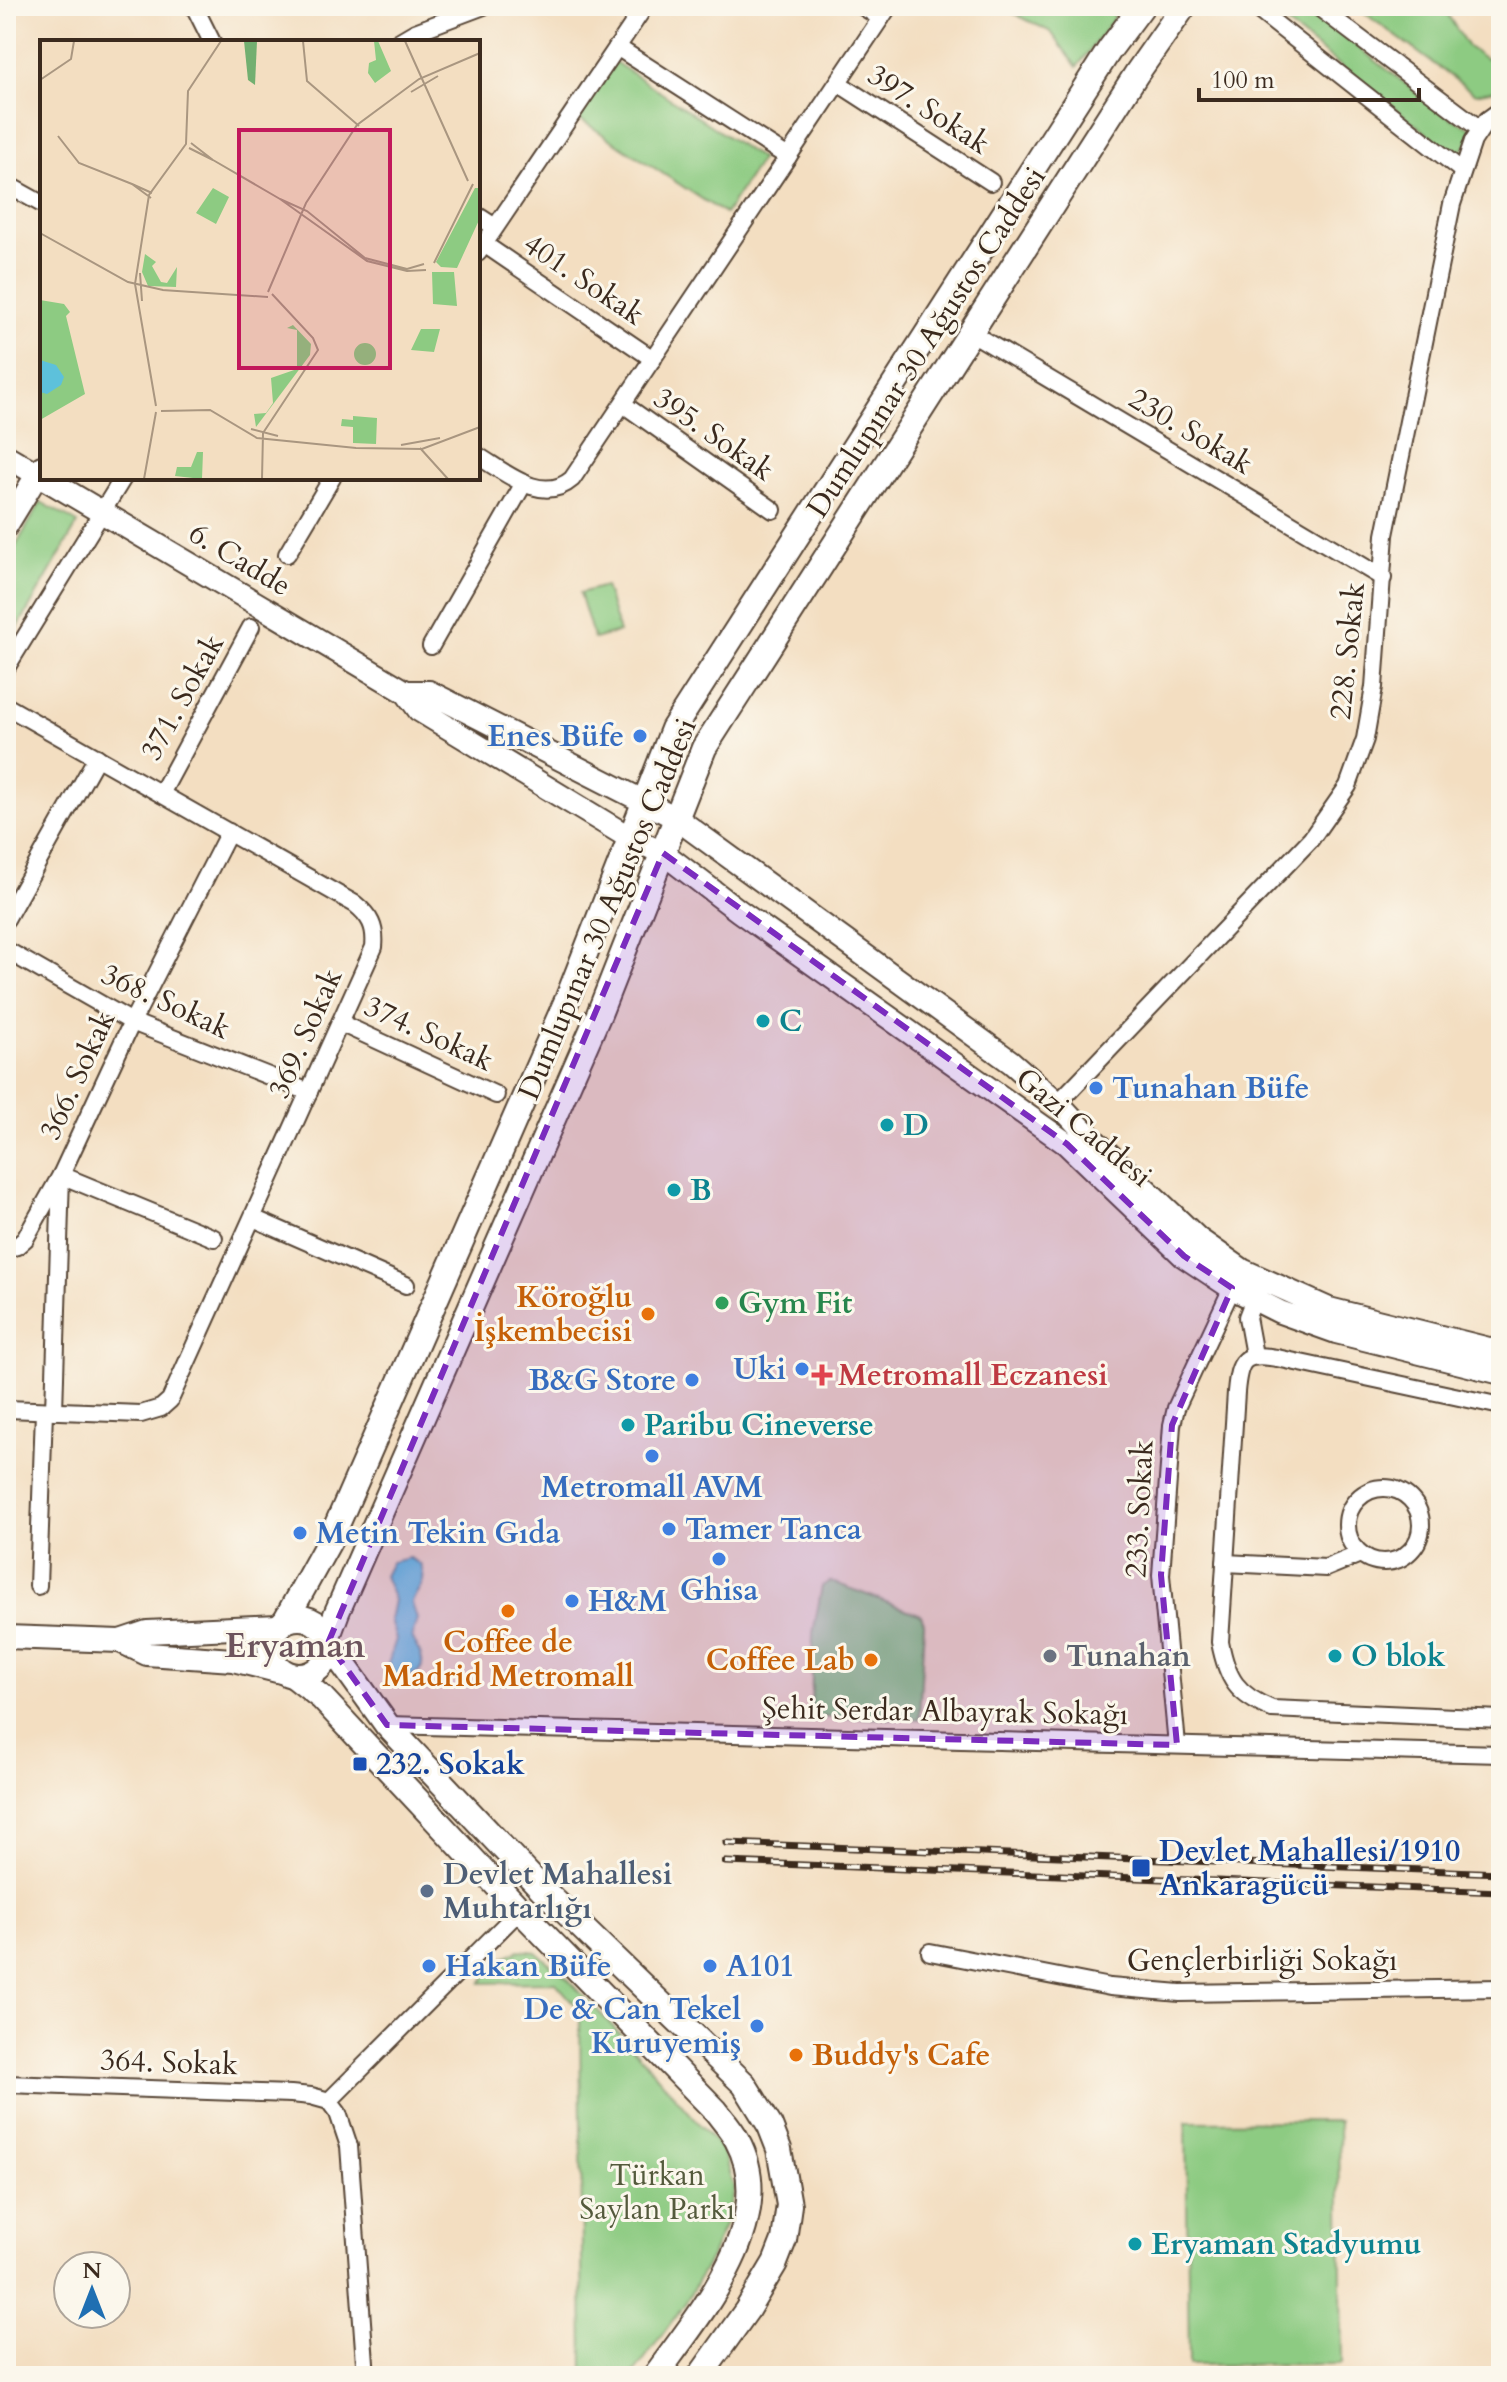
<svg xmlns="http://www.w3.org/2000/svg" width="1507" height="2382" font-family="Cardo,serif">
<rect width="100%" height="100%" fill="#fbf7ec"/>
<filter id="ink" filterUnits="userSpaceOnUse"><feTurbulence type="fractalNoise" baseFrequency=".0125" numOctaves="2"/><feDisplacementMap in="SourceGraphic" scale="16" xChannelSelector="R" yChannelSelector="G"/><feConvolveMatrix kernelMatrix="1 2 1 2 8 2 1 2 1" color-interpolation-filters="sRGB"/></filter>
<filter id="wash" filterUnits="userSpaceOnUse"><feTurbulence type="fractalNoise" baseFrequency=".006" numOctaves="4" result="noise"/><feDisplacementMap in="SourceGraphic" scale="32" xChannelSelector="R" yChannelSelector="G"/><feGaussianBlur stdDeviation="1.8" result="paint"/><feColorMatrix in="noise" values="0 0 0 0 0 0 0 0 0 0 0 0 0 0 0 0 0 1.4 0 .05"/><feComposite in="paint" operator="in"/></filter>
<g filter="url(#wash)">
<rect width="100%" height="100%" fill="#f3dec1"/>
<g fill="#8dcb82" stroke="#647a50" stroke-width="2">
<path d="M999,6H1117L1112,21L1077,67L1051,32Z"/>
<path d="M1264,6H1305L1447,116L1477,131L1457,157Z"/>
<path d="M1355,6H1442L1468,47L1486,59L1495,56L1501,62V89L1475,94Z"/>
<path d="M615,62L761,159L725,214L578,118Z"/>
<path d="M41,502L78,523L6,648V563Z"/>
<path d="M605,586L619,632L594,639L580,593Z"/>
<path d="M830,1581L921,1615L924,1623L919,1719L811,1717L813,1633L822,1586Z"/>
<path d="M519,1950L536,1952L567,1978L632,2047L722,2150L734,2188L728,2216L711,2257L686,2302L632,2376H583L580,2010L555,1982L481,1983L497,1961Z"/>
<path d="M1339,2121L1342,2364L1189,2365L1186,2122Z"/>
</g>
<path fill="#5dc1db" stroke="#4c767c" stroke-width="2" d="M409,1558L420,1564C429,1585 418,1585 412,1603L417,1619L412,1637C414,1645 419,1649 421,1656C427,1673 409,1679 396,1677L388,1664L396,1639L390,1620L394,1600L384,1576L391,1562Z"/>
</g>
<g filter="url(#ink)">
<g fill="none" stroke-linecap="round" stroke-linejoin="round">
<g stroke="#574536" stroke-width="20">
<g id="street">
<path d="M194,6L212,42"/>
<path d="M862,6L881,18"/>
<path d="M1253,6L1461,170"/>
<path d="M1317,6L1480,129"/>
<path d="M398,42L415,32L484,6"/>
<path d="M617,47L788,157"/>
<path d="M838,83L991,182"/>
<path d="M6,184L42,204"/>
<path d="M478,216L495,227"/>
<path d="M484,244L653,359"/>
<path d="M478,253L645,6"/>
<path d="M970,332L1383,578"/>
<path d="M623,404L773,510"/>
<path d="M478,456C505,472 542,505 572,479L889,6"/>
<path d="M287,554L332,478"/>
<path d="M431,646L524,483"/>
<path d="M6,668L123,478"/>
<path d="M6,706L355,904C370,916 376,927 374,947L170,1400L161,1408L141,1414L6,1409"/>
<path d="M161,794L251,627"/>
<path d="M6,919L97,757"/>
<path d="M6,950L132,1022L309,1092"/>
<path d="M340,1023L496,1095"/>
<path d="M1058,1103L1311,839L1348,786L1365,739L1374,687L1385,535L1452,204L1473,141L1487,120L1501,110"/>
<path d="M253,1218L406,1285"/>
<path d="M6,1249L17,1246L25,1239L61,1175L214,1238"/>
<path d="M1254,1299L1247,1317L1254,1355"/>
<path d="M1501,1406L1277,1358C1243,1352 1239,1360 1236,1392L1220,1642C1227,1679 1237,1695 1272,1709L1501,1719"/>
<path d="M54,1411L61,1175L132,1022L229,832"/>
<circle cx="1384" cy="1525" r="37"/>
<path d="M1225,1563L1326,1568L1360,1554"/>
<path d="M38,1586L44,1411"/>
<path d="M387,1725L1501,1754"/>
<path d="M1177,1745L1161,1575L1172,1425L1176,1408L1232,1288"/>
<path d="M930,1952L1110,1987L1180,1993L1501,1988"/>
<path d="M6,2084L291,2094L311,2096L329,2101"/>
<path d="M366,2376L349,2146L338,2113L329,2101L520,1910"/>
</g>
</g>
<g stroke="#574536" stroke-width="26">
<g id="secondary">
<path d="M6,456L42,477"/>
<path d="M44,478L406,692"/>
<path d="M6,526L42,467"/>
<path d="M1501,1352L1329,1309L1242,1270L1198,1239L1080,1127L1058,1103L1011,1062L676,818L429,692H406L419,710L630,838L663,853L739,911L1067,1144L1184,1256L1232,1288L1280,1312L1336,1332L1501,1373"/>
<path d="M6,1637L120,1641L147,1632L278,1626"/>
<path d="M120,1641L147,1654L233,1660L285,1673"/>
</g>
</g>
<g stroke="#574536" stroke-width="28">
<g id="primary">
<circle cx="299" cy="1647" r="29"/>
<path d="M285,1621L332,1536L567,1000L673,729L1110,49L1142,6"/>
<path d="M327,1639L337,1612L599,1014L704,748L1137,73L1184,6"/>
<path d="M328,1643L387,1725L541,1888L744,2084L770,2126L779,2149L789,2205L784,2240L775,2263L747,2310L700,2376"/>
<path d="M294,1676L322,1698L520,1910L716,2111C723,2120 732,2130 737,2140C781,2220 699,2315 655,2376"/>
</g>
</g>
<use href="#street" stroke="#fff" stroke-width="16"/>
<use href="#secondary" stroke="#fff" stroke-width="22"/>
<use href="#primary" stroke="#fff" stroke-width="24"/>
<g stroke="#3b2a1e" stroke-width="7">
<g id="rail">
<path d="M726,1843L1501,1873"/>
<path d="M725,1862L1501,1892"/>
</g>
</g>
<use href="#rail" stroke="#fbf7ec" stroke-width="4" stroke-dasharray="12" stroke-linecap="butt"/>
</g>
</g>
<path fill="#7b2cbf" fill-opacity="0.2" stroke="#7b2cbf" stroke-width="6" stroke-dasharray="16 10" stroke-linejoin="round" d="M663,853L1067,1144L1184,1256L1232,1288L1172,1425L1161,1575L1177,1745L387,1725L328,1643Z"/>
<g fill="#3f7fe0" stroke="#fbf7ec" stroke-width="3">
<circle cx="640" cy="736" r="8"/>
<circle cx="1096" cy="1088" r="8"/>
<circle cx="802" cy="1369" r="8"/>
<circle cx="692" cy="1380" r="8"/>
<circle cx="652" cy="1456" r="8"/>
<circle cx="669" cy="1529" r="8"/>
<circle cx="300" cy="1533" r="8"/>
<circle cx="719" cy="1559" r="8"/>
<circle cx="572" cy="1601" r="8"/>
<circle cx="429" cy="1966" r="8"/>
<circle cx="710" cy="1966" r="8"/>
<circle cx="757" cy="2026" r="8"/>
</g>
<g fill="#0f9aa8" stroke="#fbf7ec" stroke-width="3">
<circle cx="763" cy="1021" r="8"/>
<circle cx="887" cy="1125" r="8"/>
<circle cx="674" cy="1190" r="8"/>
<circle cx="628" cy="1425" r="8"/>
<circle cx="1335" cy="1656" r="8"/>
<circle cx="1135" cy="2244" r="8"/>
</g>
<circle fill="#2e9e5b" stroke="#fbf7ec" stroke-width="3" cx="722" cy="1303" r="8"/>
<g fill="#e8710a" stroke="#fbf7ec" stroke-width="3">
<circle cx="648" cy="1314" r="8"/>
<circle cx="508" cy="1611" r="8"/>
<circle cx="871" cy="1660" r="8"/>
<circle cx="796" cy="2055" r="8"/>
</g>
<path fill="#e0444e" stroke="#fbf7ec" stroke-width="3" d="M818 1363h8v8h8v8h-8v8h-8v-8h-8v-8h8z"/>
<circle fill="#6b7280" stroke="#fbf7ec" stroke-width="3" cx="1050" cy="1656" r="8"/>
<g fill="#1a4fb4" stroke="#fbf7ec" stroke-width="3">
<rect x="352" y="1756" width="16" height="16" rx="4"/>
<rect x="1131" y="1858" width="20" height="20" rx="4"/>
</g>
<circle fill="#5c6f8a" stroke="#fbf7ec" stroke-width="3" cx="427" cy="1891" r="8"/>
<g text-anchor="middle" stroke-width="6" stroke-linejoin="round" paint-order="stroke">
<g font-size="30" fill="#3b2a1e" stroke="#fbf7ec">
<text transform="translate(929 109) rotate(33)" y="10">397. Sokak</text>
<text transform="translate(584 279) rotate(34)" y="10">401. Sokak</text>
<text transform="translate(926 342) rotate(-57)" y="10">Dumlupınar 30 Ağustos Caddesi</text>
<text transform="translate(1191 431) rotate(31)" y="10">230. Sokak</text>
<text transform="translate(714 434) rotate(35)" y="10">395. Sokak</text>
<text transform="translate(240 559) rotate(31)" y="10">6. Cadde</text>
<text transform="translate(1347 651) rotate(-84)" y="10">228. Sokak</text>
<text transform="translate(182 697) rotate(-61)" y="10">371. Sokak</text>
<text transform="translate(607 909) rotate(-67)" y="10">Dumlupınar 30 Ağustos Caddesi</text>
<text transform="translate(166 1001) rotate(25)" y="10">368. Sokak</text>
<text transform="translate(305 1033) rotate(-66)" y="10">369. Sokak</text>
<text transform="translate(429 1033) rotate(25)" y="10">374. Sokak</text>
<text transform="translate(77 1075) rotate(-65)" y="10">366. Sokak</text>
<text transform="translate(1084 1127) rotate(40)" y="10">Gazi Caddesi</text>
<text transform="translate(1139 1509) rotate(-87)" y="10">233. Sokak</text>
<text transform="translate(945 1711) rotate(1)" y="10">Şehit Serdar Albayrak Sokağı</text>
<text x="1262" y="1970">Gençlerbirliği Sokağı</text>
<text transform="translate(169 2062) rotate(2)" y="10">364. Sokak</text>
</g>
<g font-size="30" font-weight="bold" fill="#366cbe" stroke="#fbf7ec" text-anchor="start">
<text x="624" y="746" text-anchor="end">Enes Büfe</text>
<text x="1112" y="1098">Tunahan Büfe</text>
<text x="786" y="1379" text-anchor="end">Uki</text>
<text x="676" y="1390" text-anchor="end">B&amp;G Store</text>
<text x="652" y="1497" text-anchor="middle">Metromall AVM</text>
<text x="685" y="1539">Tamer Tanca</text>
<text x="316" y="1543">Metin Tekin Gıda</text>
<text x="719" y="1600" text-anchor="middle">Ghisa</text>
<text x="588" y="1611">H&amp;M</text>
<text x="445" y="1976">Hakan Büfe</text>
<text x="726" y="1976">A101</text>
<text x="741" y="2019" text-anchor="end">De &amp; Can Tekel<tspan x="741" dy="34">Kuruyemiş</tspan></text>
</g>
<g font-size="30" font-weight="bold" fill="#0d838f" stroke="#fbf7ec" text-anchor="start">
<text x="779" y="1031">C</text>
<text x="903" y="1135">D</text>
<text x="690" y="1200">B</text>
<text x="644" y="1435">Paribu Cineverse</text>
<text x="1351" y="1666">O blok</text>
<text x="1151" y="2254">Eryaman Stadyumu</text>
</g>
<g font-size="30" font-weight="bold" fill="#c56008" stroke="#fbf7ec" text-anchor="end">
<text x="632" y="1307">Köroğlu<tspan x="632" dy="34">İşkembecisi</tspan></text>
<text x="508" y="1652" text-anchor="middle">Coffee de<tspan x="508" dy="34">Madrid Metromall</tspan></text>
<text x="855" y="1670">Coffee Lab</text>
<text x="812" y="2065" text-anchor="start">Buddy's Cafe</text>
</g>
<g font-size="30" font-weight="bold" fill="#27864d" stroke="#fbf7ec" text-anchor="start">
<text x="738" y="1313">Gym Fit</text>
</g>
<g font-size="30" font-weight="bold" fill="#be3a42" stroke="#fbf7ec" text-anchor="start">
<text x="838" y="1385">Metromall Eczanesi</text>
</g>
<g font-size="30" font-weight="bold" fill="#5b616d" stroke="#fbf7ec" text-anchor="start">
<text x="1066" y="1666">Tunahan</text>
</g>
<g font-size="30" font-weight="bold" fill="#164399" stroke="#fbf7ec" text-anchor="start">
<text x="376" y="1774">232. Sokak</text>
<text x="1159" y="1861">Devlet Mahallesi/1910<tspan x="1159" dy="34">Ankaragücü</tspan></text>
</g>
<g font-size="30" font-weight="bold" fill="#4e5e75" stroke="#fbf7ec" text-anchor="start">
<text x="443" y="1884">Devlet Mahallesi<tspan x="443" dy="34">Muhtarlığı</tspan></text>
</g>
<g font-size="30" fill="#545a3c" stroke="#fbf7ec">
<text x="657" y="2185">Türkan<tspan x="657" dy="34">Saylan Parkı</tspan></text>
</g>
<g font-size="34" font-weight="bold" fill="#6d545d" stroke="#fbf7ec">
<text x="295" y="1657">Eryaman</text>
</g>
</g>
<g transform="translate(40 40)">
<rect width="440" height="440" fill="#f3dec1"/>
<path d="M334,1H338L351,31L335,43L328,33L329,23L336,20ZM173,148L189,157L176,184L156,173ZM435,148H440V178L417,228L401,227L396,222ZM105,214L116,222L112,226L121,242L127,243L137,227L136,247L108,246L102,232ZM392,232H414L417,266L393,264ZM0,260L24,264L30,272L26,276L45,354L0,380ZM253,285L271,304L270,315L216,387L214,374L226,373L233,363L231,338L257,329V290L247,288ZM381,289H400L394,312L371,310ZM314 314a11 11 0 1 1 22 0a11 11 0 1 1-22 0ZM313,376L337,378L336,404L313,403V387L301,386L302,379L313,380ZM157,412H163L162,439L135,436L137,427H151Z" fill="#8dcb82"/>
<path d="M204,1H217L215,45L208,40Z" fill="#72af70"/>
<path d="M0,320L16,325L24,337L21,345L7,354L0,352Z" fill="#5dc1db"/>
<path fill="none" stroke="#a99680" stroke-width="2" d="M263,1L267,41L319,86M365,1L428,141M0,40L31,19L34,1M371,52L398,36M18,96L39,123L92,144M149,108L173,120L151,103M173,120L240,159M111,158L92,144L112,153M0,193L88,242L123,250M394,223L433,144M384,224L367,229L325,218L267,171L240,159L327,221L367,231L386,230M100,233L102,261M122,250L228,257M228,252L266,163L317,85L379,39L440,13M116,366L95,244L109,155L146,104L148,51L181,1M121,371L170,370L217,398L316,408L382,409L440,387M211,389L238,396M361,405L400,398M380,408L408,439M104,439L116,372M222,439L223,393L278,310L273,298L232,254"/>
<path fill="#c2185b" fill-opacity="0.15" stroke="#c2185b" stroke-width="4" d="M199,90H350V328H199Z"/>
<rect width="440" height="440" fill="none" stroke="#3b2a1e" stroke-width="4"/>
</g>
<rect width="1507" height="2382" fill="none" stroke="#fbf7ec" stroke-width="32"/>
<g transform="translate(92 2290)"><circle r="38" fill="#fbf7ec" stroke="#aea59a" stroke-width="2"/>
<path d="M0-6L14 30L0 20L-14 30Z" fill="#1f6fb2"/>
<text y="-12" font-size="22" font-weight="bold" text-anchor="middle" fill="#3b2a1e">N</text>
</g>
<path d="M1199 88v12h220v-12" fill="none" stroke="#3b2a1e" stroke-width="4"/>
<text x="1211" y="88" font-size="24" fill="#3b2a1e" stroke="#fbf7ec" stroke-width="6" paint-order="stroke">100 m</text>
</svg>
